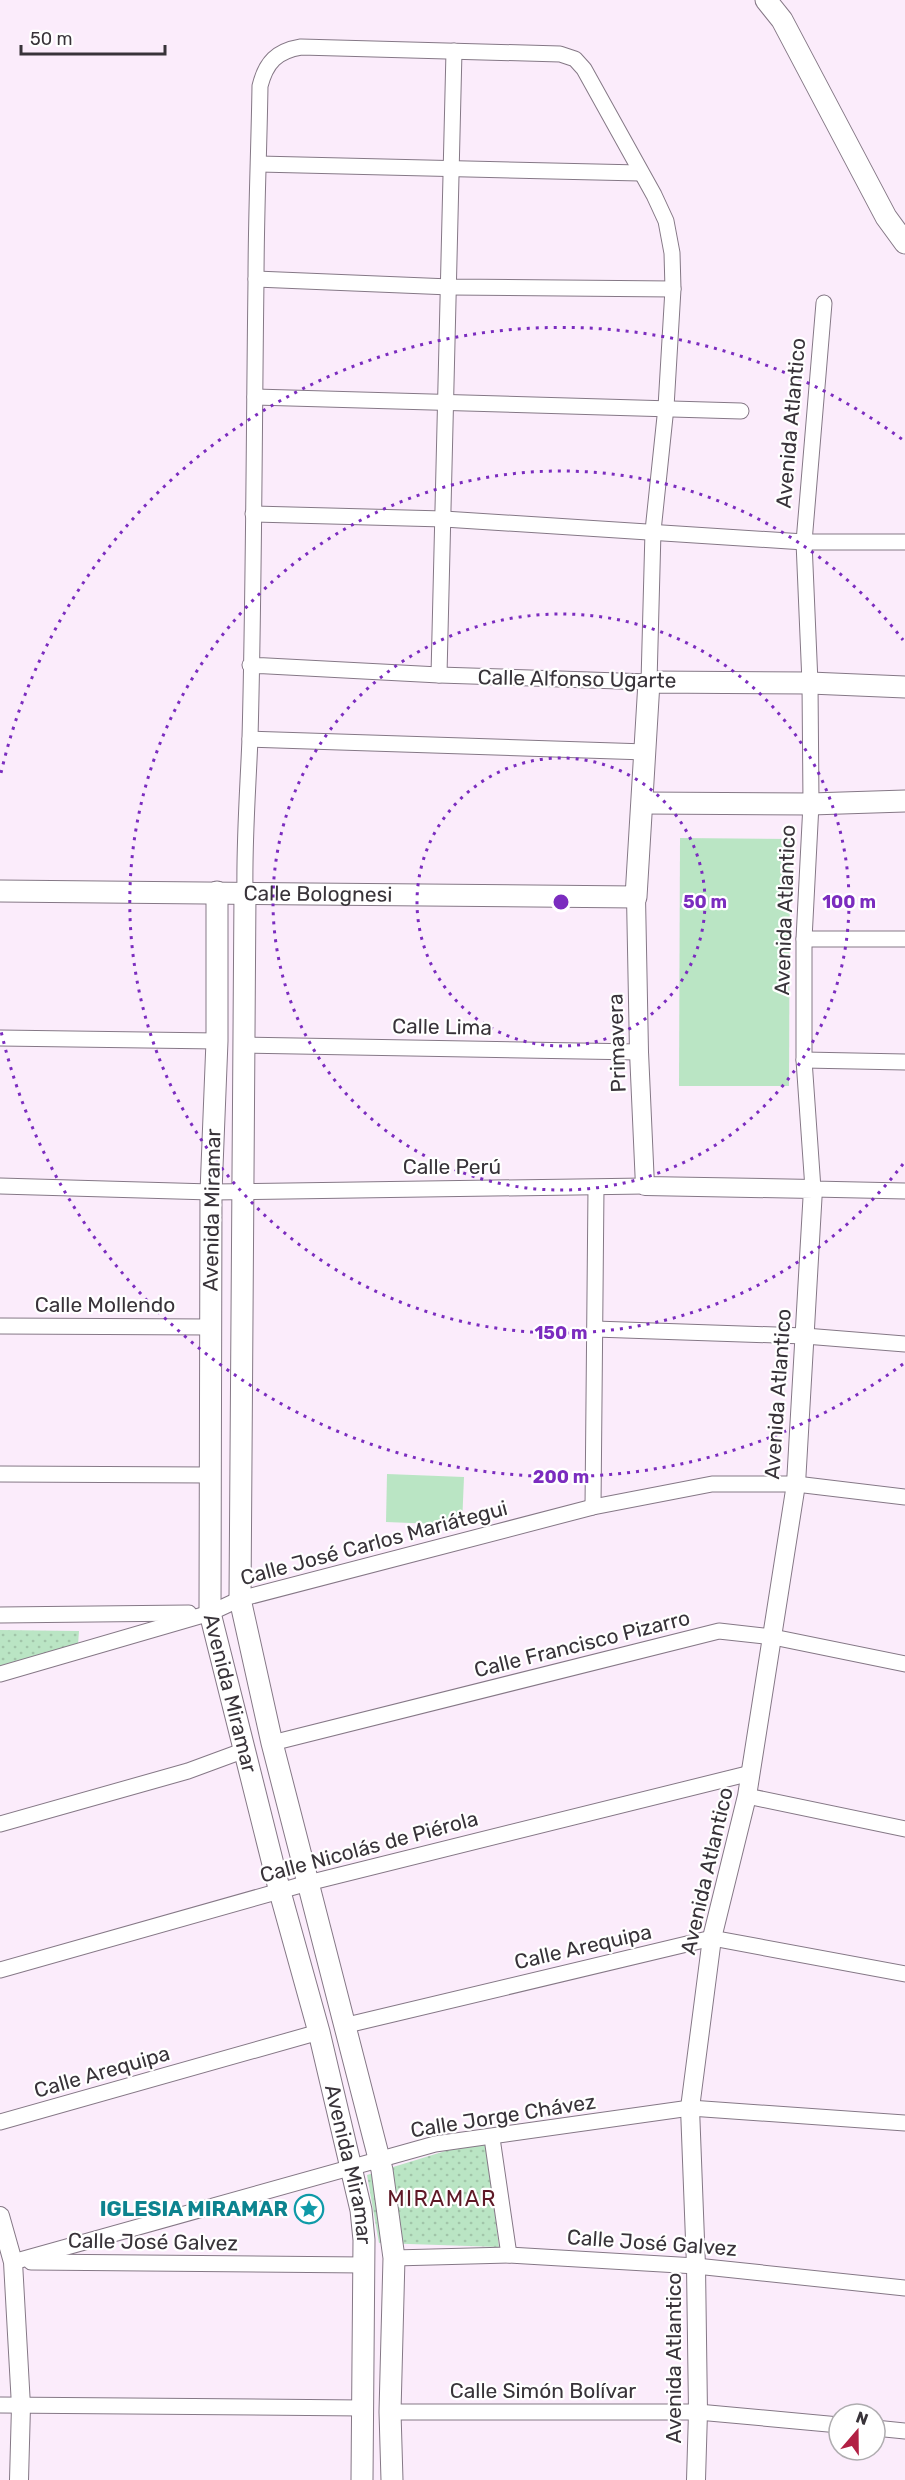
<svg xmlns="http://www.w3.org/2000/svg" width="905" height="2480" font-family="Rubik,sans-serif">
<defs>
<pattern id="park-dots" width="8" height="8" patternUnits="userSpaceOnUse" patternTransform="scale(1.5)"><rect width="8" height="8" fill="#bae5c4"/><path d="M2 2h.1M6 6h.1" fill="none" stroke="#a1c5a9" stroke-width="1.8" stroke-linecap="round"/></pattern>
</defs>
<rect width="100%" height="100%" fill="#fbecfb"/>
<g fill="#bae5c4">
<path d="M680,838L790,839L789,1086H679Z"/>
<path d="M387,1474L464,1477L462,1525L386,1522Z"/>
</g>
<g fill="url(#park-dots)">
<path d="M0,1630L79,1631L78,1645L0,1667Z"/>
<path d="M478,2141L486,2144L499,2247L379,2243L367,2175Z"/>
</g>
<g fill="none" stroke-linecap="round" stroke-linejoin="round">
<g stroke="#857886" stroke-width="17">
<g id="minor">
<path d="M259,164L640,173"/>
<path d="M256,279L450,287L673,289"/>
<path d="M824,303L804,542L810,683L811,804L804,939V1060L813,1189L905,1191"/>
<path d="M255,397L741,411"/>
<path d="M253,514L444,519L804,542H905"/>
<path d="M439,675L454,51"/>
<path d="M250,739L646,752"/>
<path d="M245,892C244,840 248,789 250,738C254,586 254,433 256,281C256,216 259,151 260,86C266,62 277,51 301,47L560,54L575,59L584,69L654,195L666,221L672,253L673,289L666,407L653,531L649,682L439,675L250,665"/>
<path d="M804,939H905"/>
<path d="M0,1038L217,1041"/>
<path d="M246,1045L639,1052"/>
<path d="M804,1060L905,1062"/>
<path d="M0,1186L211,1192L645,1186"/>
<path d="M0,1326L210,1327"/>
<path d="M595,1329L805,1336L905,1344"/>
<path d="M0,1474L209,1475"/>
<path d="M593,1507L596,1188"/>
<path d="M0,1615L189,1613"/>
<path d="M0,1674L210,1613L240,1599L593,1507L712,1484H796L905,1497"/>
<path d="M272,1743L719,1631L773,1637L905,1664"/>
<path d="M747,1796L905,1829"/>
<path d="M0,1824L188,1771L245,1750"/>
<path d="M0,1970L308,1883L751,1773"/>
<path d="M343,2026L712,1938L905,1974"/>
<path d="M0,2122L319,2032"/>
<path d="M492,2138L509,2255"/>
<path d="M394,2258L509,2255L696,2266L905,2288"/>
<path d="M13,2262L435,2144L690,2108L905,2123"/>
<path d="M31,2262L364,2265"/>
<path d="M0,2405L362,2408"/>
<path d="M390,2412H698L839,2425"/>
<path d="M875,2428L905,2431"/>
</g>
</g>
<g stroke="#857886" stroke-width="20">
<g id="tertiary">
<path d="M636,897L639,1052L645,1186L813,1189L796,1484L747,1796L712,1938L690,2108L696,2266L698,2412L696,2480"/>
<path d="M0,2216L13,2262L21,2406L19,2480"/>
</g>
</g>
<g stroke="#857886" stroke-width="23">
<g id="secondary">
<path d="M766,0L782,20L886,217L905,243"/>
<path d="M643,803L811,804L905,801"/>
<path id="s1" d="M0,891L636,897L649,682L810,683L905,687"/>
<path id="s2" d="M217,892V1041L211,1192L210,1613L280,1892L319,2032L361,2210L364,2240L362,2480"/>
<path d="M245,892L240,1599L272,1743L382,2170L394,2258L390,2412L392,2480"/>
</g>
</g>
<use href="#minor" stroke="#fff" stroke-width="15"/>
<use href="#tertiary" stroke="#fff" stroke-width="18"/>
<use href="#secondary" stroke="#fff" stroke-width="21"/>
</g>
<g fill="none" stroke="#7b2cbf" stroke-width="3" stroke-dasharray="3 6">
<circle cx="561" cy="902" r="144"/>
<circle cx="561" cy="902" r="288"/>
<path d="M903 1164A431 431 0 1 1 903 640"/>
<path d="M903 1364A575 575 0 0 1 1 1031M1 773A575 575 0 0 1 903 440"/>
</g>
<defs>
<g id="sight-ring" transform="scale(1.5)"><circle r="9.5" fill="#fff" stroke="#0f9aa8" stroke-width="1.5"/><path d="M0-6L1.8-2.2L6-1.7L2.9 1.2L3.7 5.4L0 3.3L-3.7 5.4L-2.9 1.2L-6-1.7L-1.8-2.2Z" fill="#0f9aa8"/></g>
</defs>
<g fill-rule="evenodd">
<use href="#sight-ring" x="309" y="2209"/>
</g>
<g text-anchor="middle" stroke-width="4.5" stroke-linejoin="round" paint-order="stroke">
<g font-size="21" fill="#383339" stroke="#fff">
<text transform="translate(791 423) rotate(-85)" y="7">Avenida Atlantico</text>
<text transform="translate(577 679) rotate(1)" y="7">Calle Alfonso Ugarte</text>
<text dy="7" stroke="none"><textPath href="#s1" startOffset="318">Calle Bolognesi</textPath></text>
<text transform="translate(785 910) rotate(-88)" y="7">Avenida Atlantico</text>
<text transform="translate(442 1027) rotate(1)" y="7">Calle Lima</text>
<text transform="translate(617 1043) rotate(-92)" y="7">Primavera</text>
<text x="452" y="1174">Calle Perú</text>
<text transform="translate(212 1210) rotate(-89)" y="7">Avenida Miramar</text>
<text x="105" y="1312">Calle Mollendo</text>
<text transform="translate(778 1394) rotate(-86)" y="7">Avenida Atlantico</text>
<text transform="translate(374 1543) rotate(-15)" y="7">Calle José Carlos Mariátegui</text>
<text transform="translate(582 1644) rotate(-14)" y="7">Calle Francisco Pizarro</text>
<text dy="7" stroke="none"><textPath href="#s2" startOffset="804">Avenida Miramar</textPath></text>
<text transform="translate(369 1847) rotate(-15)" y="7">Calle Nicolás de Piérola</text>
<text transform="translate(707 1871) rotate(-77)" y="7">Avenida Atlantico</text>
<text transform="translate(583 1947) rotate(-13)" y="7">Calle Arequipa</text>
<text transform="translate(102 2072) rotate(-16)" y="7">Calle Arequipa</text>
<text transform="translate(503 2116) rotate(-9)" y="7">Calle Jorge Chávez</text>
<text dy="7" stroke="none"><textPath href="#s2" startOffset="1290">Avenida Miramar</textPath></text>
<text transform="translate(153 2242) rotate(1)" y="7">Calle José Galvez</text>
<text transform="translate(652 2243) rotate(4)" y="7">Calle José Galvez</text>
<text transform="translate(674 2358) rotate(-90)" y="7">Avenida Atlantico</text>
<text x="543" y="2398">Calle Simón Bolívar</text>
</g>
<g font-size="21" font-weight="bold" fill="#0d838f" stroke="#fff" text-anchor="end">
<text x="288" y="2216">IGLESIA MIRAMAR</text>
</g>
<g font-size="22" letter-spacing="1.5" fill="#5e1926" stroke="#fff">
<text x="442" y="2206">MIRAMAR</text>
</g>
</g>
<circle cx="561" cy="902" r="9" fill="#7b2cbf" stroke="#fff" stroke-width="3"/>
<g font-size="18" text-anchor="middle" font-weight="bold" fill="#7b2cbf" stroke="#fff" stroke-width="4.5" stroke-linejoin="round" paint-order="stroke">
<text x="705" y="908">50 m</text>
<text x="849" y="908">100 m</text>
<text x="561" y="1339">150 m</text>
<text x="561" y="1483">200 m</text>
</g>
<g transform="translate(857 2432) rotate(20)"><circle r="28" fill="#ffffff" stroke="#afadb0" stroke-width="1.5"/>
<path d="M0-4.5L10 22L0 15L-10 22Z" fill="#b22044"/>
<text y="-9" font-size="16" font-weight="bold" text-anchor="middle" fill="#383339">N</text>
</g>
<path d="M21 45v9h144v-9" fill="none" stroke="#383339" stroke-width="3"/>
<text x="30" y="45" font-size="18" fill="#383339" stroke="#ffffff" stroke-width="4.5" paint-order="stroke">50 m</text>
</svg>
